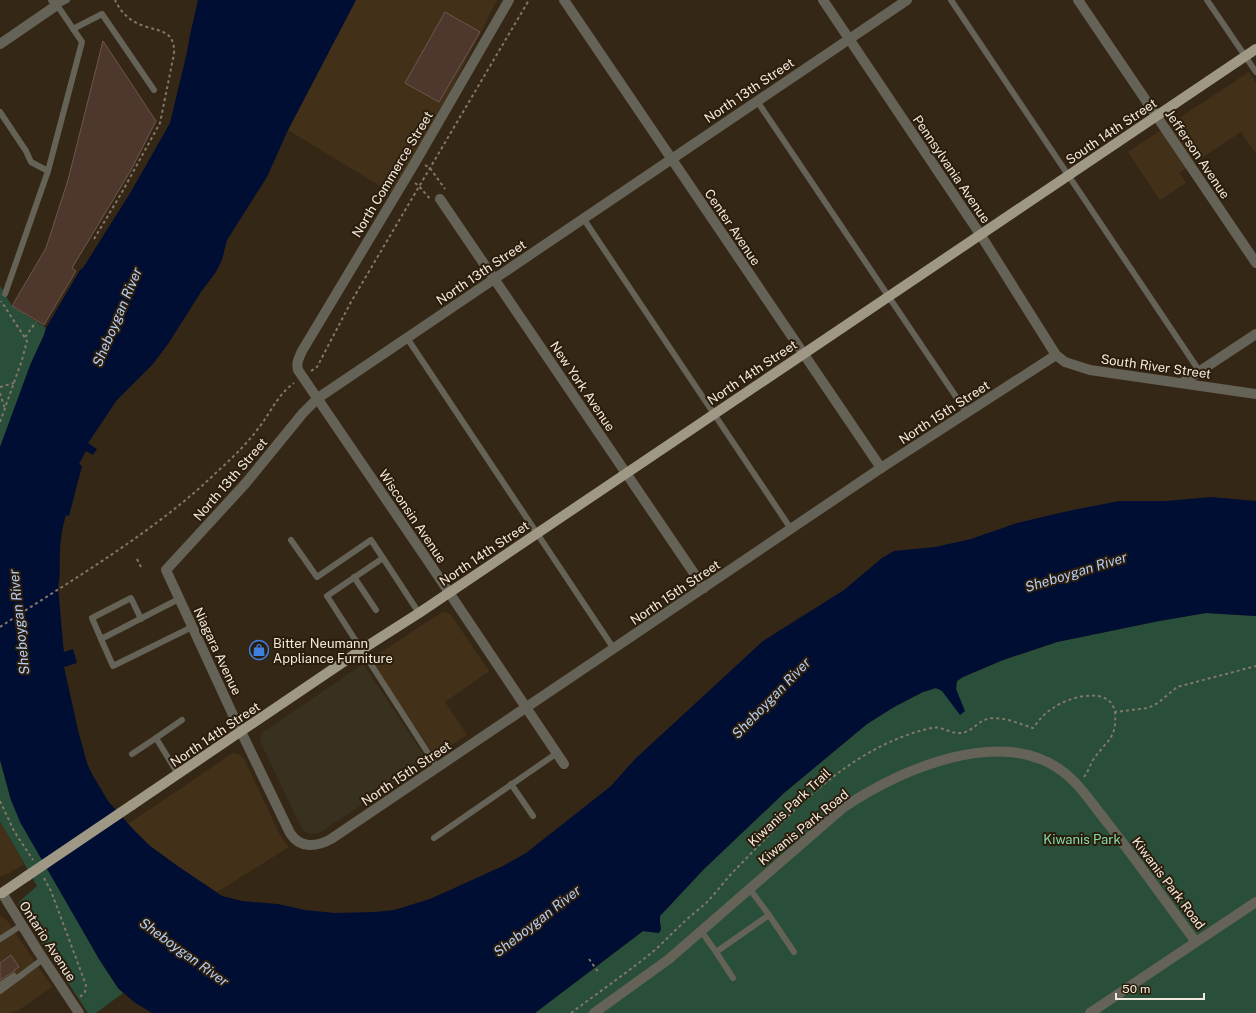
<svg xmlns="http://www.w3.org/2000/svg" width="1256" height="1013" font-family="'Public Sans',sans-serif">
<rect width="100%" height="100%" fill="#352716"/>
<g fill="#433019">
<path d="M356,0H497L417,158L395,195L288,130Z"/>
<path d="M1249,72L1256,83V154L1241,132L1179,173L1186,183L1160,200L1128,152Z"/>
<path d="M443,612L449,613L451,615L489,671L445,702L467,735L435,756L369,660L438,615Z"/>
<path d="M233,753L239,754L244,759L280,835L289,847L217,892L179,867L150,846L128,824Z"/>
<path d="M0,821L24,864L11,872L0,877Z"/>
<path d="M0,916L4,918L8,922L52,987L16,1012L15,1010L11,1013H0Z"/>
</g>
<path fill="#383120" d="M363,664L428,761L319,833L310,834L305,832L301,827L261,743L260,736L262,733Z"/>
<g fill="#294e39">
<path d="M0,286L12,306L46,328L44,335L31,363L0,447Z"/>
<path d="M1206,613L1256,616V1013H535L643,931L659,933L661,929L660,923V916L704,869L784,793L867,724L894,707L923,692L936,688L942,690L956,708L959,699L956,689L957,681L963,677L1003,660L1057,642L1159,621Z"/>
<path d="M0,760L11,800L99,959L118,988L123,993L96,1013H88L19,908L18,905L20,901L37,886L0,821Z"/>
</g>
<path fill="#000e33" d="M198,0H356L288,130L267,177L227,240L222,260L216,272L201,292L168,344L153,364L117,400L88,443L97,449L93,455L86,451L79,464L82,466L69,516L66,515C62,528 60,541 60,554C59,564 61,575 58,586L63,643L64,652L73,649L77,663L64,667L78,730L87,763L92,774L108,801L132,828L150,846L179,867L222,896L242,901L278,904L305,910L335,913L375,912L394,910L430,899L503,866L526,853L611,786L635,759L763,641L844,590L882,558L894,551L935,547L971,539L1017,523L1068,511L1119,501H1166L1211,497L1256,501V616L1206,613L1159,621L1057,642L1003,660L963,677L957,681L956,689L965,711L960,715L942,691L936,688L923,692L894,707L867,724L784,793L704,869L660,916V923L661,929L659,933L643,931L535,1013H152L134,1002L118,988L99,959L20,822L11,800L0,760V447L31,363L44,335L46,328L80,270L83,268L132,190L170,123L187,52L190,35Z"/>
<g fill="#4e382e" stroke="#6e564c">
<path d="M445,12L480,32L439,102L405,83Z"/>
<path d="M103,41L156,121L131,170L72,268L76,271L44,325L12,306L46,248L68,180Z"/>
<path d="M11,955L19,967L14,970L15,971L0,980V963Z"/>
</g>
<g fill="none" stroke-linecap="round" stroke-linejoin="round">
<g stroke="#837768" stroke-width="2" stroke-dasharray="3 3" stroke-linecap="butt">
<path d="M425,165L430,168L445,189"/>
<path d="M415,183L419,186L430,199"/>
<path d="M94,239L121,194L160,123L174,54C175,31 162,32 144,26C131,22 121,13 115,0"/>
<path d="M25,337L36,322"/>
<path d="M311,371L317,367L351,302L529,0"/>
<path d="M0,387L14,383"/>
<path d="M0,393L5,409"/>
<path d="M0,422L22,360L27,341L1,301"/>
<path d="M137,559L142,569"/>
<path d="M0,627C68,582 143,539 204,484C222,467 242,450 257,430C271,413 276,396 294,383"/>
<path d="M1084,777C1088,772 1090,765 1093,760C1107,739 1117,740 1115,712"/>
<path d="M0,801L14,831L33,860"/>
<path d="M44,878L51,891L86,985L85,992L80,997"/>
<path d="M589,959L599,973"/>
<path d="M571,1013C599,992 628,972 655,950C664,942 672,933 681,925C689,917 698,910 706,903C715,894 723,883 732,873C789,815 848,747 931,728C941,725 950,734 960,733C970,733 976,724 984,720C998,714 1020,724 1033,728C1039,720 1045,713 1053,708C1068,697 1110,685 1115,712L1148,708L1158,703L1177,687L1256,666"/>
</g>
<g stroke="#656257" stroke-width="6">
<path d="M951,0L1200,372"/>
<path d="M1207,0L1256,72"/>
<path d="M73,29L102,14L154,90"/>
<path d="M757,101L967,413"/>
<path d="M0,112L26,151L31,162L48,171L5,294"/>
<path d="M48,171L82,42L57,5L67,0"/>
<path d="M583,218L791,529"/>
<path d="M407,338L614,649"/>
<path d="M291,540L317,577L371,540L383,558"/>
<path d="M354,577L376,610"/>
<path d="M419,613L383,558L327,596L437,767"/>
<path d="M141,619L131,598L92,618L101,639C127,626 153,612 179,599"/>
<path d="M101,639L113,666L192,627"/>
<path d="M156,738L182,720"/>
<path d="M132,754L156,738L178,774"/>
<path d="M511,784L533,816"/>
<path d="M434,838L557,753"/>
<path d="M769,915L794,952"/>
<path d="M701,931L716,952L769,915L749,888"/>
<path d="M0,939L22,925"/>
<path d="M716,952L733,978"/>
<path d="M0,985L14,976"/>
<path d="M0,991L43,959"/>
</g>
<g stroke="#656257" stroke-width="10">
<path d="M509,0L416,161L302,351C299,358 296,362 298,370L430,564L564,764"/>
<path d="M564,0L881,468"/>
<path d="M907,0L318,398L303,413L245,484L166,570L233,715L290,833C300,849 317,847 331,839L881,468L1056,355"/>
<path d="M1078,0L1256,263"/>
<path d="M0,44L57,5L53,0"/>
<path d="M440,199L704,588"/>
<path d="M980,234L1056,355L1065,362L1090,370L1256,394"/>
<path d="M1182,383L1256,334"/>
<path d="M2,893L38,951L79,1013"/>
<path d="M594,1013L669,959L844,807C900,770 1000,725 1062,771C1080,784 1092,804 1106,821C1137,861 1166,902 1196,942"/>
<path d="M1090,1013L1256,902"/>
</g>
<path stroke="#656257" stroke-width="10" d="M823,0L980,234"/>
<g stroke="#9f9884" stroke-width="10">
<path d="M132,805L361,650L419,613L1256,49"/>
<path d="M0,893H2L27,876"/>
</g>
<path stroke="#9f9884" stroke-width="10" d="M27,876L132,805"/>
</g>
<defs>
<g id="shop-ring" transform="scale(1)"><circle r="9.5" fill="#2b1d0c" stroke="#3f7fe0" stroke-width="1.5"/><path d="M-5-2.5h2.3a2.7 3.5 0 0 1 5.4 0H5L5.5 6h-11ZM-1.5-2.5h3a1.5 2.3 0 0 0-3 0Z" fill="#3f7fe0"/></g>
</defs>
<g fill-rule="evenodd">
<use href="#shop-ring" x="259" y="650"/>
</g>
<g text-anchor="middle" stroke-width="4" stroke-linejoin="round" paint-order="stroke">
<g font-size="13" fill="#f2e8dd" stroke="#2b1d0c">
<text transform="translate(749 90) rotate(-34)" y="5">North 13th Street</text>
<text transform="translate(1111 131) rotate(-34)" y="5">South 14th Street</text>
<text transform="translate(1198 154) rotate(56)" y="5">Jefferson Avenue</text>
<text transform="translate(952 169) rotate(56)" y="5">Pennsylvania Avenue</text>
<text transform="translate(392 174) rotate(-59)" y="5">North Commerce Street</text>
<text transform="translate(733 227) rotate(56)" y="5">Center Avenue</text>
<text transform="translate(481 272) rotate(-34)" y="5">North 13th Street</text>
<text transform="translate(1156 366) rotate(8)" y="5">South River Street</text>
<text transform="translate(752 372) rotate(-34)" y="5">North 14th Street</text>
<text transform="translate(583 386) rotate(56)" y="5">New York Avenue</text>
<text transform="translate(944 412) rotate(-33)" y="5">North 15th Street</text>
<text transform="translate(230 479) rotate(-49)" y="5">North 13th Street</text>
<text transform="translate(413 516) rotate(56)" y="5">Wisconsin Avenue</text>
<text transform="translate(484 553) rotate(-34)" y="5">North 14th Street</text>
<text transform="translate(675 592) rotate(-34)" y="5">North 15th Street</text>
<text transform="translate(218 651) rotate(65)" y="5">Niagara Avenue</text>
<text transform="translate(215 734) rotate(-34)" y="5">North 14th Street</text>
<text transform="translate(406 773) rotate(-34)" y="5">North 15th Street</text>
<text transform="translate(789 807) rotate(-43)" y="5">Kiwanis Park Trail</text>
<text transform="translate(803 827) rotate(-39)" y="5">Kiwanis Park Road</text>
<text transform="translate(1169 883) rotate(53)" y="5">Kiwanis Park Road</text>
<text transform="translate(48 941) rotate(57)" y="5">Ontario Avenue</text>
</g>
<g font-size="13" fill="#f2e8dd" stroke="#2b1d0c" text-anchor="start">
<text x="273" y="648">Bitter Neumann<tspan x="273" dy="15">Appliance Furniture</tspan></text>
</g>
<g font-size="13" fill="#85dbaa" stroke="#2b1d0c">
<text x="1082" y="844">Kiwanis Park</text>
</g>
<g font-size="14" font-style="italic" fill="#b4cef8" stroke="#2b1d0c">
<text transform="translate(117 317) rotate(-67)" y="5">Sheboygan River</text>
<text transform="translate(1076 572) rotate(-17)" y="5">Sheboygan River</text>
<text transform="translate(19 622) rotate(-96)" y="5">Sheboygan River</text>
<text transform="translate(771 698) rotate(-46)" y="5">Sheboygan River</text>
<text transform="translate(537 921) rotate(-38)" y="5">Sheboygan River</text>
<text transform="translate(184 952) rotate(36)" y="5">Sheboygan River</text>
</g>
</g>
<path d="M1116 993v6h88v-6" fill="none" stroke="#f2e8dd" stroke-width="2"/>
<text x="1122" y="993" font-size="12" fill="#f2e8dd" stroke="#2b1d0c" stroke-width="3" paint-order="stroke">50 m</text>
</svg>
